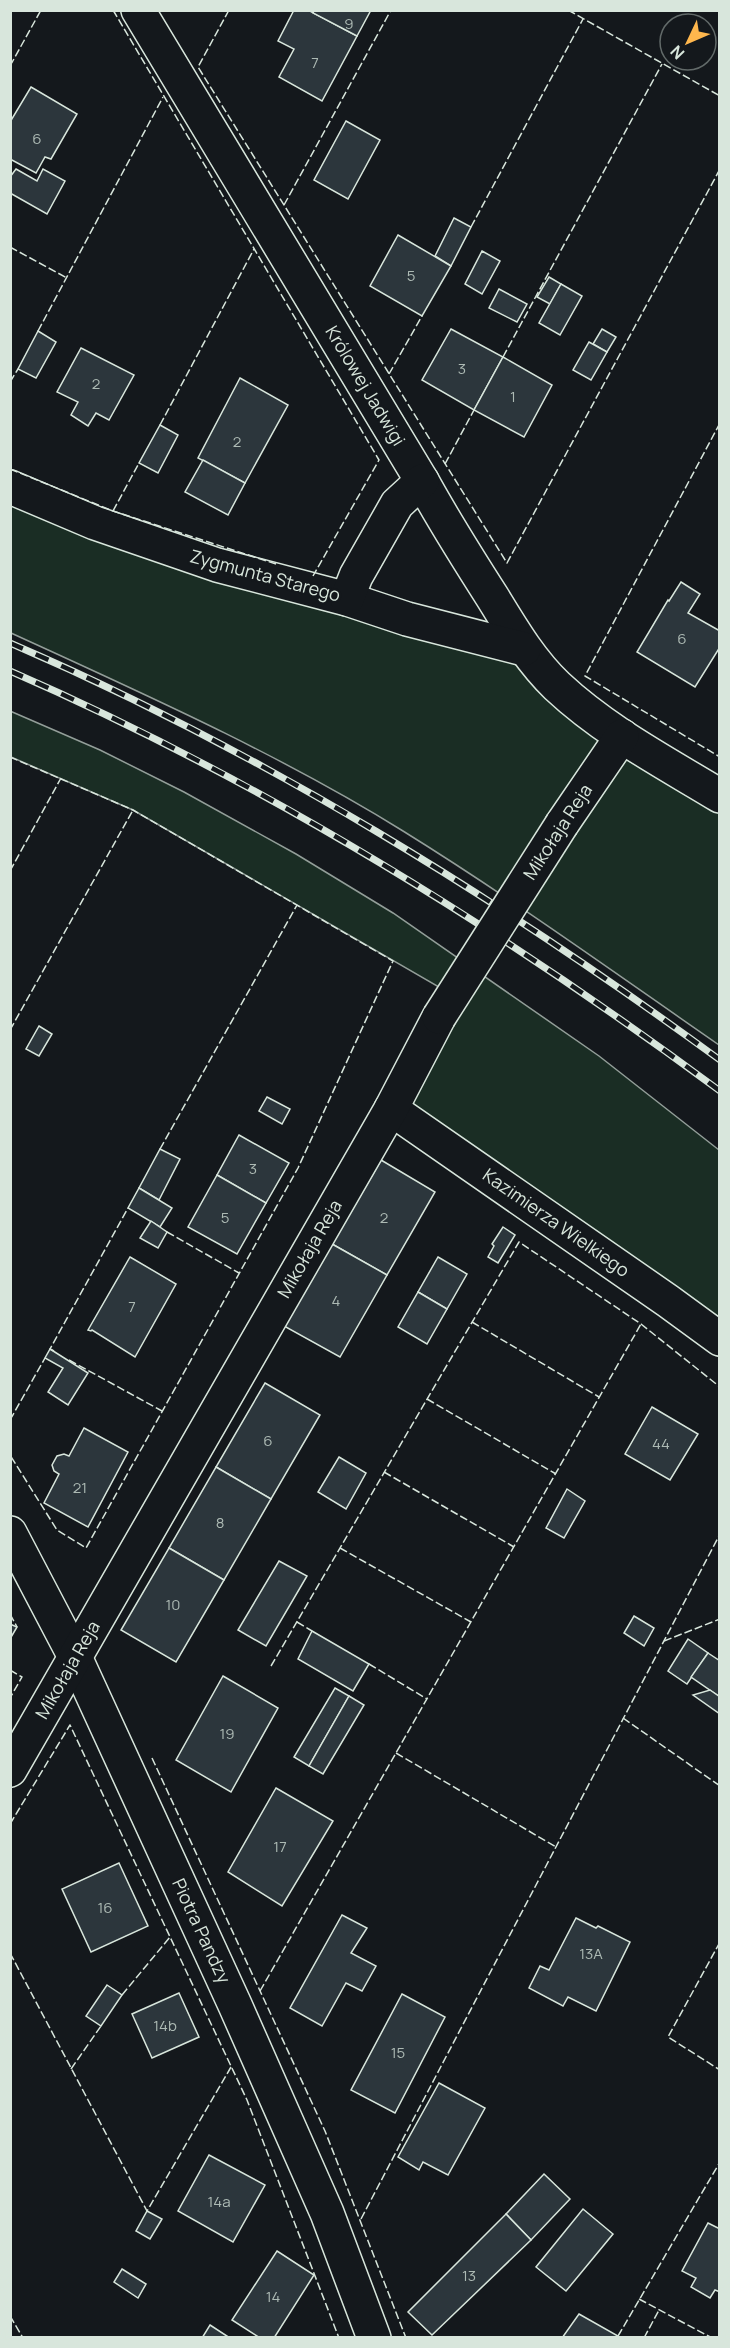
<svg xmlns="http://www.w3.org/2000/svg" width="730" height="2348" font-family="Manrope,sans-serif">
<rect width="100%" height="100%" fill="#14181c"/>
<g fill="#1a2d24" stroke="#939e99" stroke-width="1.5">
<path d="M10,487L524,649L719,796V1045C615,973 511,898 403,831C281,755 142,693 11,633Z"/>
<path d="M10,711L100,750L184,792L296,854L393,913L599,1056L719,1150V1339L391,1109L458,998L133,810L11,757Z"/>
</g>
<g fill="#2c363c" stroke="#d8e6dc" stroke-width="1.5">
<path d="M294,10H308L357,36L322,101L279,77L294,49L278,41Z"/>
<path d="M314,10H371L357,36L313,13Z"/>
<path d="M31,87L77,114L51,159L45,157L36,173L10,159V122Z"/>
<path d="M346,121L380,140L348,199L314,180Z"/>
<path d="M16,169L37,181L43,169L65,181L47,214L10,193V177Z"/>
<path d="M454,218L471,227L451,266L435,256Z"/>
<path d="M398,235L451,266L422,316L370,286Z"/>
<path d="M482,251L500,261L482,294L465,284Z"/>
<path d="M549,277L561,284L550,304L537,297Z"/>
<path d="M561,284L582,296L560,335L539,323Z"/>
<path d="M499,289L527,304L517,322L489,308Z"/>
<path d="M451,329L503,357L474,410L422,380Z"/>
<path d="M602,329L616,337L607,352L593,344Z"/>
<path d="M38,331L56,342L36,378L18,369Z"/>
<path d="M589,342L607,352L591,380L573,370Z"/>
<path d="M81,348L134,375L109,420L96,413L88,426L71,415L78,402L57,392Z"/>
<path d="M503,357L552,385L524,437L474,410Z"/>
<path d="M240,378L288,405L245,483L198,458Z"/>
<path d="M160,425L178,435L158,473L139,463Z"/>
<path d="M203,460L245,483L228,515L185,492Z"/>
<path d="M681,582L700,594L688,613L720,631V647L695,687L637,652L668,600L669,601Z"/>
<path d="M39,1026L52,1034L39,1056L26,1049Z"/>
<path d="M267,1097L290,1109L282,1124L259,1111Z"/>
<path d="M239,1135L289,1163L266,1203L217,1175Z"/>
<path d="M160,1149L180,1159L159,1200L139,1188Z"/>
<path d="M381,1160L435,1192L387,1275L332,1244Z"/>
<path d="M217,1175L266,1203L237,1254L188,1227Z"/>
<path d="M139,1188L172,1208L160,1227L128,1208Z"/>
<path d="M151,1221L167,1232L158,1248L140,1238Z"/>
<path d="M503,1227L515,1235L498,1263L488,1257L494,1246L492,1244Z"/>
<path d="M332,1244L387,1275L340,1357L284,1326Z"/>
<path d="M130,1257L176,1284L135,1357L92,1330L91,1331L88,1330Z"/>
<path d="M438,1257L467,1274L447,1309L418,1292Z"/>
<path d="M418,1292L447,1309L427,1344L398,1327Z"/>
<path d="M50,1349L88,1373L68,1405L48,1392L63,1368L45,1358Z"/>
<path d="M265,1383L320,1415L271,1499L216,1467Z"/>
<path d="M652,1407L698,1434L670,1480L625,1454Z"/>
<path d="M84,1428L128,1452L88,1527L44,1503L59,1474L54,1471L52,1465L57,1456L64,1454L69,1456Z"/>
<path d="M339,1457L366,1473L346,1509L318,1492Z"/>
<path d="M216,1467L271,1499L224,1580L169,1548Z"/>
<path d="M567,1489L585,1501L564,1538L546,1528Z"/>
<path d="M169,1548L224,1580L176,1662L121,1630Z"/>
<path d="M279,1561L307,1576L266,1646L238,1630Z"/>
<path d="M634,1616L654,1628L644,1646L624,1633Z"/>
<path d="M10,1624L17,1627L10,1639Z"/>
<path d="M312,1631L369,1664L353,1691L298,1659Z"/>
<path d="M688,1639L708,1653L687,1684L668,1671Z"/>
<path d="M708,1653L720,1661V1697L691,1677Z"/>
<path d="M223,1676L278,1708L231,1792L176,1760Z"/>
<path d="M335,1688L349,1696L309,1766L294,1757Z"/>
<path d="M710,1690L720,1697V1714L693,1695Z"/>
<path d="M349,1696L364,1705L323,1774L309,1766Z"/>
<path d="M276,1788L333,1821L282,1906L228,1872Z"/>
<path d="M119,1863L148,1926L91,1952L62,1889Z"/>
<path d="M342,1915L367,1928L351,1953L376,1966L362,1991L346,1983L322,2026L290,2008Z"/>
<path d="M576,1918L596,1928L598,1926L630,1942L596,2011L568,1997L563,2006L529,1988L540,1966L549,1970Z"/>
<path d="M107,1985L122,1995L101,2026L86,2016Z"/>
<path d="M179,1993L199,2037L152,2058L132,2014Z"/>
<path d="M402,1994L445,2017L395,2113L351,2090Z"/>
<path d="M439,2083L485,2108L448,2175L423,2162L419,2170L398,2157Z"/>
<path d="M209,2155L265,2185L233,2242L178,2211Z"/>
<path d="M544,2174L570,2199L531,2240L506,2214Z"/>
<path d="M583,2209L613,2234L566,2291L536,2267Z"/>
<path d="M147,2211L162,2219L150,2239L136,2231Z"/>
<path d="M506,2214L531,2240L432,2335L408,2312Z"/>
<path d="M708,2223L720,2229V2292L715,2290L710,2298L691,2287L696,2278L682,2271Z"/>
<path d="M277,2251L314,2275L274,2338H260L232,2320Z"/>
<path d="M122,2269L146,2284L138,2298L114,2282Z"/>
<path d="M579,2314L618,2336L617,2338H562Z"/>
<path d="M210,2325L230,2338H202Z"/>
</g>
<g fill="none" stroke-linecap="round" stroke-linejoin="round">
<g stroke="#d8e6dc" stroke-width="36">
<g id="minor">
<path d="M138,10L422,481C444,521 468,559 493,598C512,629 530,660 557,686C605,731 664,762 720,796"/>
<path d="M10,487L95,523L217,565L347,599L407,619L524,649"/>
<path d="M347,599L356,576L397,504L422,481"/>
<path d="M562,824L622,736"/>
<path d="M391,1109L668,1301L720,1339"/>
<path d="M10,1533L75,1657L235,2005L327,2213L374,2338"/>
<path d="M10,1770L391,1109L439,1017"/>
</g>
</g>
<use href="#minor" stroke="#14181c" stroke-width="33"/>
<g stroke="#d8e6dc" stroke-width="7">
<g id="rail">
<path d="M10,643C263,752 498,898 720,1060"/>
<path d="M10,671C263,781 498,927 720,1091"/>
</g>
</g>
<use href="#rail" stroke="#14181c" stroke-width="4.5" stroke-dasharray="14" stroke-linecap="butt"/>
<g stroke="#d8e6dc" stroke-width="36" stroke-linecap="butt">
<path id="minor-bridge" d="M439,1017L562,824"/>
</g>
<use href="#minor-bridge" stroke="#14181c" stroke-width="33"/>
<g stroke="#d8e6dc" stroke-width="1.5" stroke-dasharray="8 3" stroke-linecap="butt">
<path d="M113,10L379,460L313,576"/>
<path d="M229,10L198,67L507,563L720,169"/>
<path d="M568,10L720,96"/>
<path d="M10,66L41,10"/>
<path d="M284,205L391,10"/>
<path d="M471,227L583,19"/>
<path d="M10,247L67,278"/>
<path d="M38,331L163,97"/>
<path d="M503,357L662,64"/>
<path d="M389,374L422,316"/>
<path d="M10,382L18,369"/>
<path d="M720,423L585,676L720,757"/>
<path d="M160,425L254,249"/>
<path d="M445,464L474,410"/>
<path d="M10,469L113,511L276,564"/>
<path d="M113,511L139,463"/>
<path d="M10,757L133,810L393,961L298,1168L86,1548L57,1530L10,1455"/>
<path d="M10,871L61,778"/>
<path d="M10,1030L133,810"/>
<path d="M160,1149L297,905"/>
<path d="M167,1232L239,1273"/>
<path d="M472,1322L599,1397"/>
<path d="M54,1351L50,1349L128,1208"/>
<path d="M69,1360L162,1411"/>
<path d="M427,1399L556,1474"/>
<path d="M10,1420L45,1358"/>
<path d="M384,1472L514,1547"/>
<path d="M340,1548L471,1622"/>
<path d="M10,1614L17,1627"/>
<path d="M297,1622L312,1631"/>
<path d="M664,1641L720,1619"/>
<path d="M369,1664L427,1699"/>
<path d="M271,1666L519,1242L641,1324L720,1387"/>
<path d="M10,1670L22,1677L10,1698"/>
<path d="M623,1718L720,1786"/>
<path d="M396,1753L556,1847"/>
<path d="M152,1758L325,2131L406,2338"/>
<path d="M10,1824L70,1725L247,2100L339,2338"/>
<path d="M720,1942L668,2037L720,2070"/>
<path d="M10,1953L147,2211L231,2067"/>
<path d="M260,1991L641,1324"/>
<path d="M122,1995L170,1937"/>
<path d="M71,2069L101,2026"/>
<path d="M361,2219L720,1534"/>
<path d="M639,2299L712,2338"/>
<path d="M10,2316L23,2338"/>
<path d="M618,2336L720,2162"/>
<path d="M644,2338L659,2310"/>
</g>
</g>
<g text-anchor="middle" stroke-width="4.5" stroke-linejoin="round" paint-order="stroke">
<g font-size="15" fill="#adbab4">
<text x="349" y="29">9</text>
<text x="315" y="68">7</text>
<text x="37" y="144">6</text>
<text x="411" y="281">5</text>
<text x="462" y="374">3</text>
<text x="96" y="389">2</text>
<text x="513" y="402">1</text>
<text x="237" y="447">2</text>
<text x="682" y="644">6</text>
<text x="253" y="1174">3</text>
<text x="225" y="1223">5</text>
<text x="384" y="1223">2</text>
<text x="336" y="1306">4</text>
<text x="132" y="1312">7</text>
<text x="268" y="1446">6</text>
<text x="661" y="1449">44</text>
<text x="80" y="1493">21</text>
<text x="220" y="1528">8</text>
<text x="173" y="1610">10</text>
<text x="227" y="1739">19</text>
<text x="280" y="1852">17</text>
<text x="105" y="1913">16</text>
<text x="591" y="1959">13A</text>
<text x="165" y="2031">14b</text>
<text x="398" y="2058">15</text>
<text x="219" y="2207">14a</text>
<text x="469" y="2281">13</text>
<text x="273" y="2302">14</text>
</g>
<g font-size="18" fill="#d8e6dc" stroke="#14181c">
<text transform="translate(365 386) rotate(59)" y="6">Królowej Jadwigi</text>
<text transform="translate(265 576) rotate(15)" y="6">Zygmunta Starego</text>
<text transform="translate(558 832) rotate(-57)" y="6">Mikołaja Reja</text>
<text transform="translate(556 1223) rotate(35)" y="6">Kazimierza Wielkiego</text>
<text transform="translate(310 1249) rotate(-60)" y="6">Mikołaja Reja</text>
<text transform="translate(68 1670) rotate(-60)" y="6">Mikołaja Reja</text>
<text transform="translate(201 1931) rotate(65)" y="6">Piotra Pandzy</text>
</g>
</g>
<rect width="730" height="2348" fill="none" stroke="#d8e6dc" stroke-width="24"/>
<g transform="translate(688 42) rotate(226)"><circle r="28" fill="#14181c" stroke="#626a69" stroke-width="1.5"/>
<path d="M0-4.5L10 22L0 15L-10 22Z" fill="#ffb74d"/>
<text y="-9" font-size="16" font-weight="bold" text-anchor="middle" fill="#d8e6dc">N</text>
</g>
</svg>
